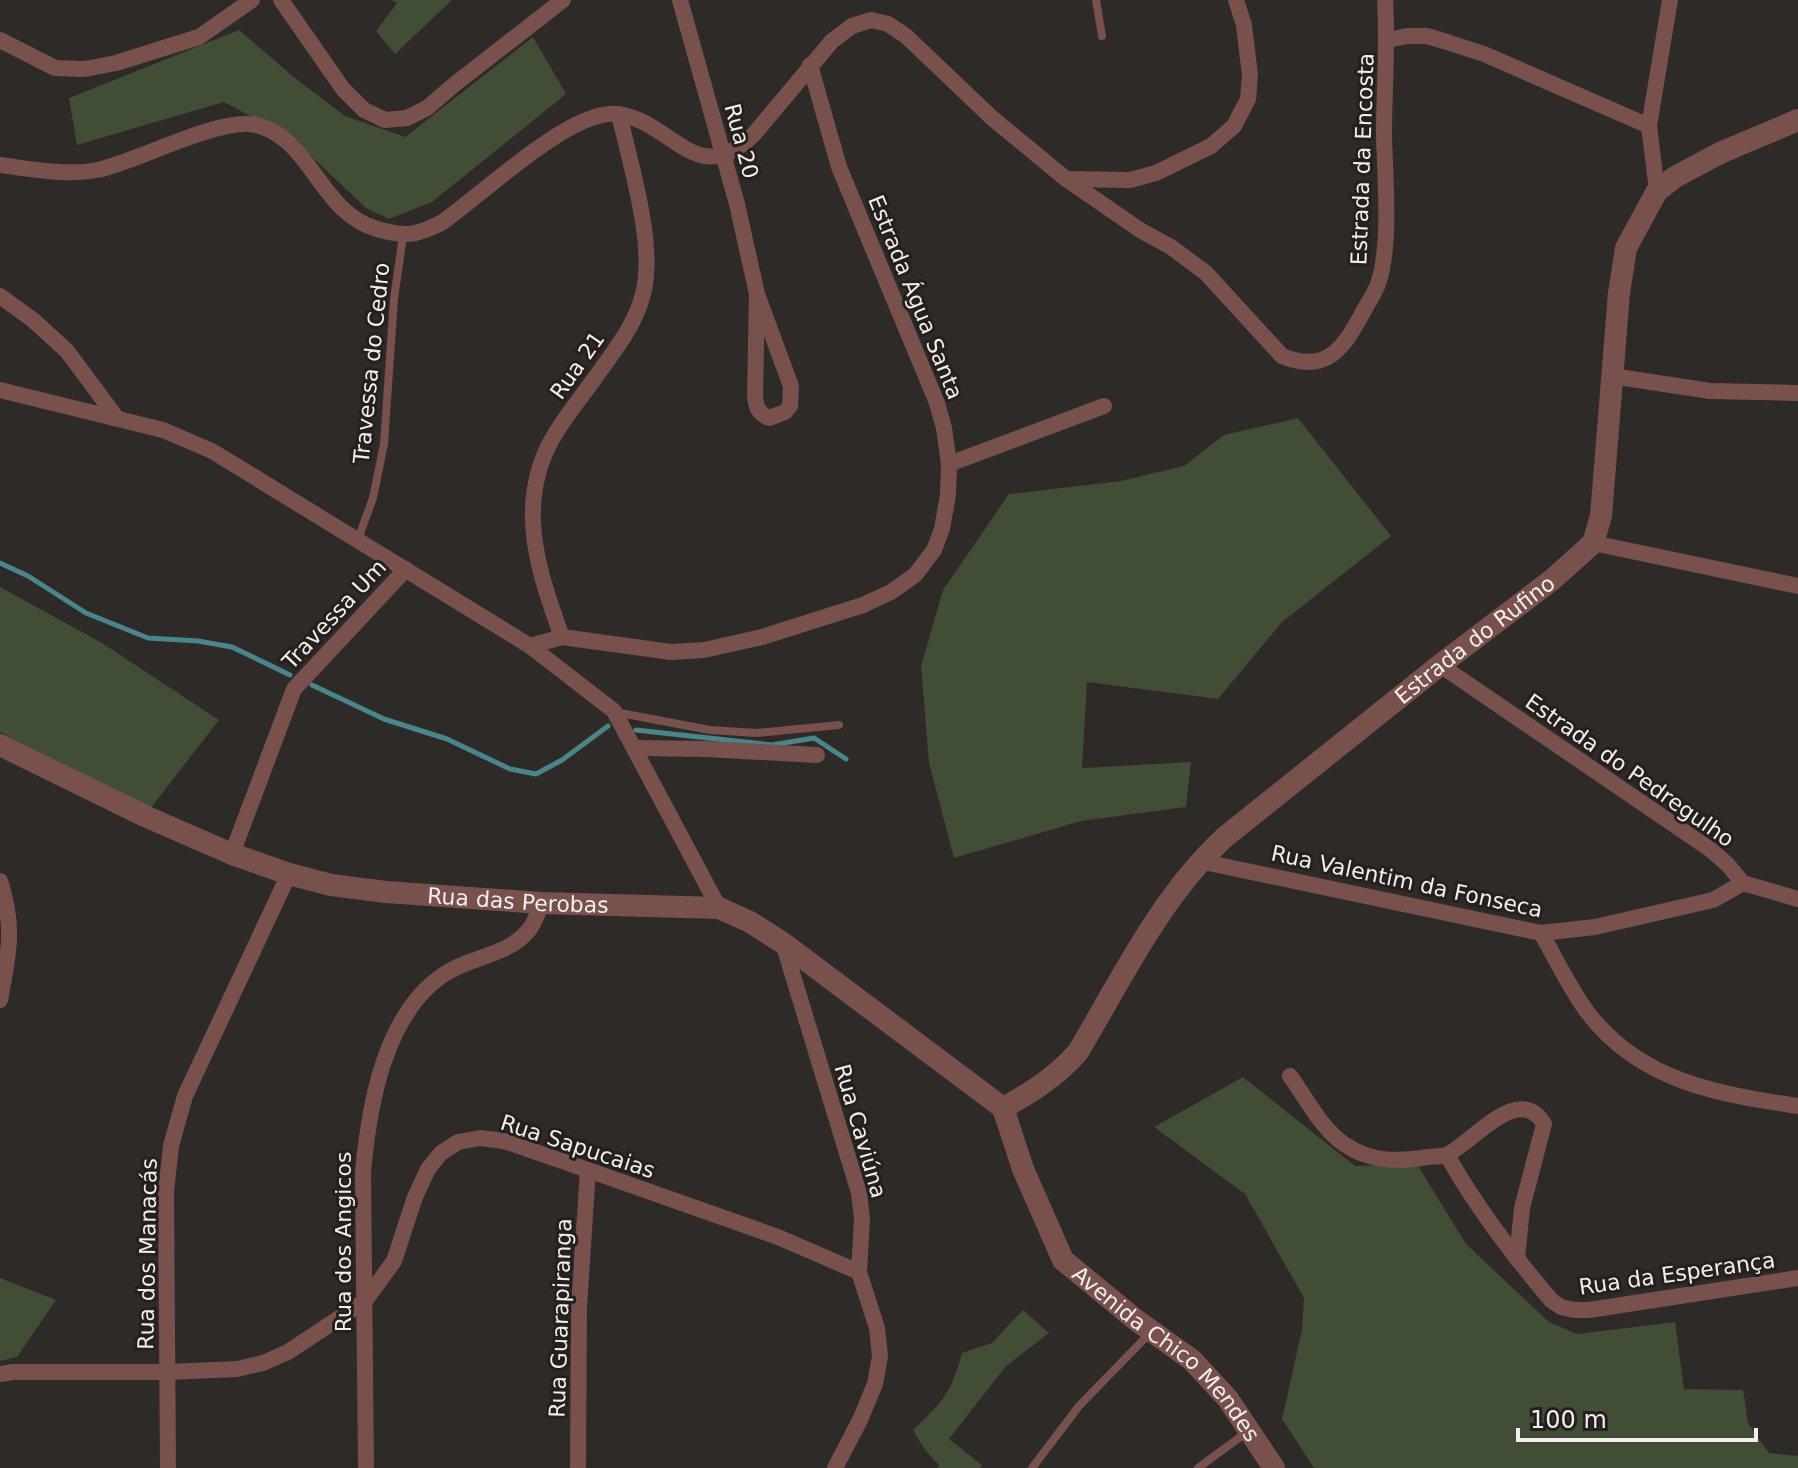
<svg xmlns="http://www.w3.org/2000/svg" width="1798" height="1468" font-family="'DejaVu Sans',sans-serif">
<rect width="100%" height="100%" fill="#2e2a27"/>
<g fill="#414d35">
<path d="M391,0H452L395,54L376,31L397,3Z"/>
<path d="M239,30L295,78L345,116L405,137L533,37L566,94L432,202L389,219L366,208L293,139L224,102L77,145L69,98Z"/>
<path d="M1298,418L1391,536L1282,622L1218,699L1087,682L1082,768L1191,762L1186,807L1081,821L954,858L929,763L921,666L943,590L1009,494L1121,481L1184,466L1224,435Z"/>
<path d="M0,587L102,643L219,720L150,809L0,732Z"/>
<path d="M1243,1077L1355,1166L1417,1164L1466,1244L1549,1322L1577,1334L1675,1322L1684,1389L1743,1390L1748,1423L1769,1453L1798,1456V1468H1314L1282,1419L1302,1330L1304,1298L1245,1194L1154,1127Z"/>
<path d="M0,1278L56,1300L17,1357L0,1361Z"/>
<path d="M1023,1310L1049,1333L1006,1366L949,1439L982,1465L980,1468H937L939,1465L925,1450L913,1430C943,1401 951,1394 962,1353L992,1343Z"/>
</g>
<g fill="none" stroke-linecap="round" stroke-linejoin="round">
<g stroke="#4a858c" stroke-width="5">
<path d="M0,563L28,576L86,613L148,638L198,641L232,647L290,675"/>
<path d="M312,685L384,719L447,739L510,769L536,774L562,760L608,726"/>
<path d="M636,730L772,745L814,738L846,759"/>
</g>
<g stroke="#78504c" stroke-width="8">
<path d="M1096,0L1102,36"/>
<path d="M358,539L373,498L384,444L394,299L403,236"/>
<path d="M615,712L710,730L757,733L839,725"/>
<path d="M1032,1468L1079,1406L1150,1333"/>
<path d="M1198,1468L1247,1432"/>
</g>
<g stroke="#78504c" stroke-width="16">
<path d="M281,0L343,89L364,110L385,120L407,118L427,108L455,84L563,0"/>
<path d="M680,0L737,204L757,294L791,386L790,406L785,412L769,418C758,413 756,407 755,396L757,294"/>
<path d="M0,40L55,68L85,69L116,63L199,37L252,0"/>
<path d="M1388,40L1407,36H1427L1447,42L1484,54L1649,126"/>
<path d="M0,165C32,169 66,176 97,170C141,161 222,114 260,126C312,142 321,213 377,229C405,237 415,236 441,223C482,195 570,109 617,114C672,120 696,192 754,134L832,41L852,26L871,20L888,24L906,36L991,117L1066,179L1130,180L1156,173L1211,146L1234,126L1248,99L1250,75L1244,25L1236,0"/>
<path d="M1066,179L1140,230L1171,247L1206,273L1282,356C1326,374 1343,349 1362,314C1367,304 1376,292 1379,281C1391,242 1385,177 1384,135C1384,90 1388,45 1385,0"/>
<path d="M1657,191L1649,126L1670,0"/>
<path d="M0,296L33,320L67,351L116,417"/>
<path d="M1612,376L1710,391L1798,393"/>
<path d="M0,390L163,430L212,451L530,646L562,637L671,652L704,650L762,637L863,605L891,592L915,575L934,550L942,529L948,495L949,464L944,428L937,403L839,167L810,65"/>
<path d="M949,464L1104,406"/>
<path d="M1593,543L1798,586"/>
<path d="M562,637C539,573 516,508 550,443C562,420 580,399 595,378C614,351 635,326 643,294C656,246 630,163 619,114"/>
<path d="M530,646L614,711L719,908"/>
<path d="M1440,665L1711,850L1728,865L1743,883L1798,899"/>
<path d="M634,748L706,749L817,755"/>
<path d="M232,854L294,689L406,569"/>
<path d="M1199,861L1541,933L1595,927L1713,900L1743,883"/>
<path d="M0,881C15,925 9,954 0,1000"/>
<path d="M1541,933C1556,959 1570,989 1588,1013C1641,1082 1718,1094 1798,1106"/>
<path d="M783,943L859,1193L862,1219L859,1272L877,1328L880,1356L875,1384L860,1420L835,1468"/>
<path d="M1290,1076C1306,1098 1321,1128 1344,1144C1370,1162 1397,1162 1428,1157C1433,1156 1441,1157 1446,1155C1471,1145 1518,1081 1544,1124L1522,1208L1517,1259"/>
<path d="M1447,1155C1476,1207 1512,1254 1551,1300L1561,1307L1574,1310H1589L1798,1278"/>
<path d="M0,1374L13,1372H167L237,1369L263,1363L288,1352L365,1301L394,1261L415,1197L428,1169L441,1153L458,1142L480,1138L504,1141L588,1170L778,1237L859,1272"/>
<path d="M168,1468L166,1192L171,1146L185,1096L289,874"/>
<path d="M366,1468L363,1172C369,1106 384,1015 443,975C470,956 506,957 528,931C535,923 538,912 542,903"/>
<path d="M578,1468L579,1307L588,1170"/>
</g>
<g stroke="#78504c" stroke-width="22">
<path id="s1" d="M0,745L147,817L232,854L289,874L331,885L386,892L542,903L719,908L750,922L783,943L1003,1108"/>
<path id="s2" d="M1003,1108C1032,1092 1056,1077 1078,1052C1122,978 1161,896 1225,837L1440,665L1553,579L1593,543L1601,516L1619,293L1626,248L1657,191L1675,177L1720,153L1798,120"/>
<path id="s3" d="M1003,1108L1023,1169L1063,1260L1136,1320L1192,1360L1228,1399L1274,1468"/>
</g>
</g>
<g text-anchor="middle" stroke-width="6" stroke-linejoin="round" paint-order="stroke">
<g font-size="22" fill="#f2eeed" stroke="#25201e">
<text transform="translate(742 141) rotate(75)" y="8">Rua 20</text>
<text transform="translate(1362 159) rotate(-88)" y="8">Estrada da Encosta</text>
<text transform="translate(916 297) rotate(68)" y="8">Estrada Água Santa</text>
<text transform="translate(371 363) rotate(-84)" y="8">Travessa do Cedro</text>
<text transform="translate(577 365) rotate(-55)" y="8">Rua 21</text>
<text transform="translate(334 614) rotate(-47)" y="8">Travessa Um</text>
<text dy="8" stroke="none"><textPath href="#s2" startOffset="674">Estrada do Rufino</textPath></text>
<text transform="translate(1630 770) rotate(35)" y="8">Estrada do Pedregulho</text>
<text transform="translate(1407 881) rotate(12)" y="8">Rua Valentim da Fonseca</text>
<text dy="8" stroke="none"><textPath href="#s1" startOffset="548">Rua das Perobas</textPath></text>
<text transform="translate(861 1131) rotate(74)" y="8">Rua Caviúna</text>
<text transform="translate(578 1146) rotate(18)" y="8">Rua Sapucaias</text>
<text transform="translate(343 1242) rotate(-90)" y="8">Rua dos Angicos</text>
<text transform="translate(147 1254) rotate(-89)" y="8">Rua dos Manacás</text>
<text transform="translate(1677 1273) rotate(-8)" y="8">Rua da Esperança</text>
<text transform="translate(560 1318) rotate(-88)" y="8">Rua Guarapiranga</text>
<text dy="8" stroke="none"><textPath href="#s3" startOffset="304">Avenida Chico Mendes</textPath></text>
</g>
</g>
<path d="M1518 1428v12h238v-12" fill="none" stroke="#f2eeed" stroke-width="4"/>
<text x="1530" y="1428" font-size="24" fill="#f2eeed" stroke="#25201e" stroke-width="6" paint-order="stroke">100 m</text>
</svg>
